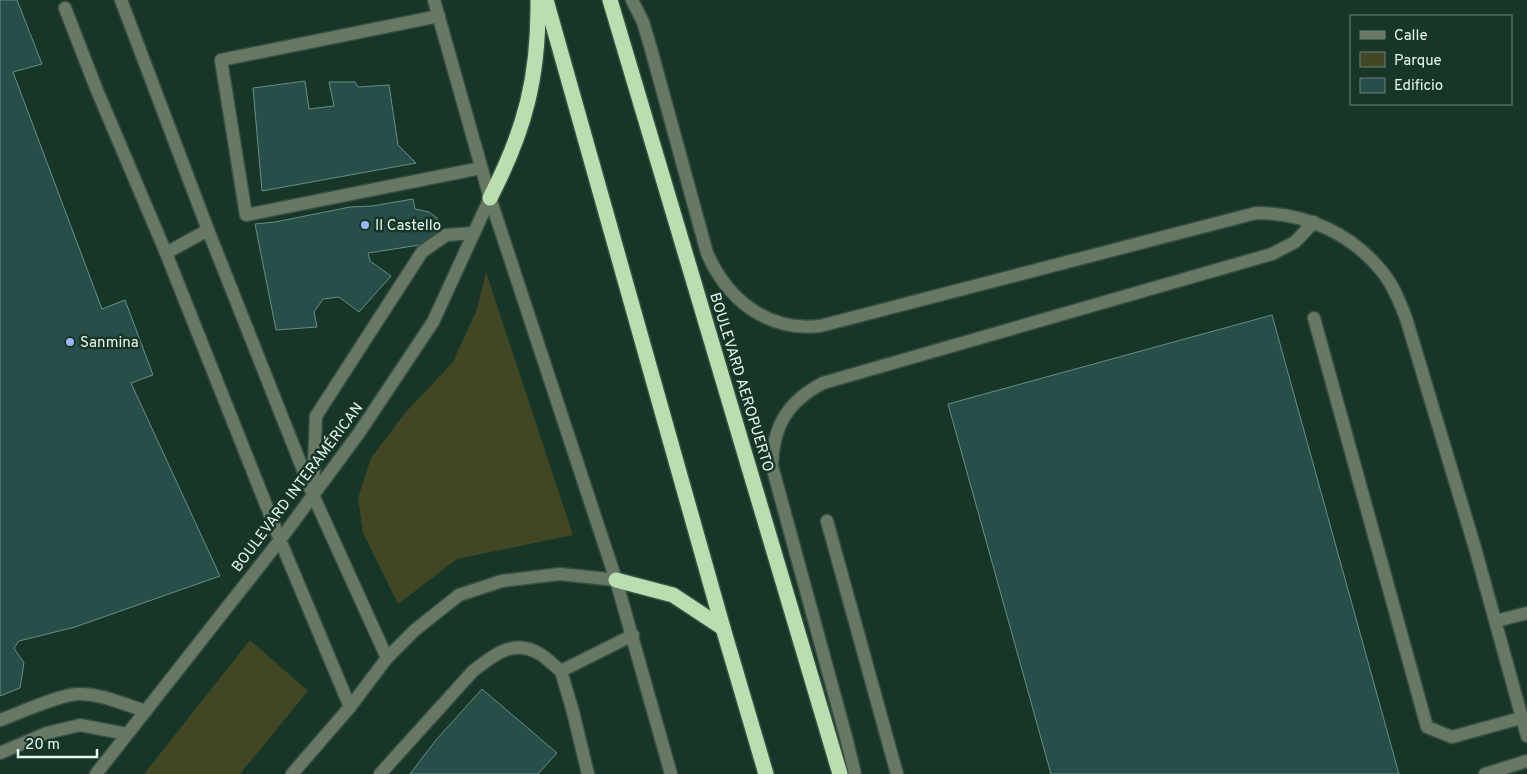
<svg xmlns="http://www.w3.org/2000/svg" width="1527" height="774" font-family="Overpass,sans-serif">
<rect width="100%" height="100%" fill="#173627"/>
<g fill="#414725">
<path d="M486,272L573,535L457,559L398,604L363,533L358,498L371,458L405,413L453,362L477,309Z"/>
<path d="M250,640L308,691L240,774H144Z"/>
</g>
<g fill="#274e48" stroke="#668f88">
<path d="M0,0H17L42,64L13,72L102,309L125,300L153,375L131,383L220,576L75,627L19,641L14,648L24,663L20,688L0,696Z"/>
<path d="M305,81L309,109L334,106L329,82H355L358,87L389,85L398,145L416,163L262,191L253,88Z"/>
<path d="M413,199L415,209L429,212L437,218L440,226L438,234L431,242L420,245L368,253L370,261L391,276L359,312L339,297L323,299L314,312L317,327L276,330L255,224L275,222L350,207L372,206Z"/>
<path d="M1272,315L1399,774H1051L948,404Z"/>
<path d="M482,689L557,753L538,774H410L436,740Z"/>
</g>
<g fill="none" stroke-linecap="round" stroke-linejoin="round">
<g stroke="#345143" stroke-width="15">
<g id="minor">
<path d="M121,0L208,230L313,495L387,658"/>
<path d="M434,0L490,198L616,580L671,774"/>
<path d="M632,0L643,22L651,49L707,253C727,299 767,332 820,326L1256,213C1306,213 1352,233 1384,274C1394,287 1400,303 1406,318L1475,548L1527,736"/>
<path d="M65,8L96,88L166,253L280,540L350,707"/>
<path d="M439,16L221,60L246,215L481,168"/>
<path d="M166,253L208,230"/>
<path d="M1314,318L1427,727L1452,737L1521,718"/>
<path d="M313,491L316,416L422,252L446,235L474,233"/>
<path d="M827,521L897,774"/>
<path d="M1496,621L1527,613"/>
<path d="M561,671L573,712L588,774"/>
<path d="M0,720C20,713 58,695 78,694C100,693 125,705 146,711"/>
<path d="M0,753L47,733L80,725L127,734"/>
<path d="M96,774L280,540L359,433L433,322L490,198"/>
<path d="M292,774L350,707L387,658L415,630L459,595L502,581L560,574L616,580"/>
<path d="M380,774L473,671C494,655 513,638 540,654C547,658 554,666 561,671L633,635"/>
<path d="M855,774L846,737L772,466C773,426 787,402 823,383L1272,254L1295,242L1314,222"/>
<path d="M1485,774L1527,761"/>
</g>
</g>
<g stroke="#345143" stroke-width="18">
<g id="highway">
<path d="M546,0L723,628L766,774"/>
<path d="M610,0L840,774"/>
<path d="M490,198C525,130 539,77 538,0"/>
<path d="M616,580L673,595L723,628"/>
</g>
</g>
<use href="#minor" stroke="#697865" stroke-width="12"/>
<use href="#highway" stroke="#b9deaf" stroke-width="15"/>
</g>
<g fill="#9db4fd" stroke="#173627" stroke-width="2">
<circle cx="365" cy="225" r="5"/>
<circle cx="70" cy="342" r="5"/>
</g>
<g text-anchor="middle" stroke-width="5" stroke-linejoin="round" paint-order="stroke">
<g font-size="15" fill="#e8f9ef" stroke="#173627" text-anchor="start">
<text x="375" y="230">Il Castello</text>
<text x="80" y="347">Sanmina</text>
</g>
<g font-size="15" fill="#e8f9ef" stroke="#173627">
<text transform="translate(742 382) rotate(73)" y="5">BOULEVARD AEROPUERTO</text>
<text transform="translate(297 487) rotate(-53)" y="5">BOULEVARD INTERAMÉRICAN</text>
</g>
</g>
<rect x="1350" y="15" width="162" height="90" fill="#173627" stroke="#6b8477"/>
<rect x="1360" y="31" width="25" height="8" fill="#697865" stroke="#6b8477"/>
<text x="1394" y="40" font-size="15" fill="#e8f9ef">Calle</text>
<rect x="1360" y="52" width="25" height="15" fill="#414725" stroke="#6b8477"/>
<text x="1394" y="65" font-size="15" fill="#e8f9ef">Parque</text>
<rect x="1360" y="78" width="25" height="15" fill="#274e48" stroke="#6b8477"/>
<text x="1394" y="90" font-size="15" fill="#e8f9ef">Edificio</text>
<path d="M18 749v8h79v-8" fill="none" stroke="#e8f9ef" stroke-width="2.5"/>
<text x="25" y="749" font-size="15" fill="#e8f9ef" stroke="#173627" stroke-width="4" paint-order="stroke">20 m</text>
</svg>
